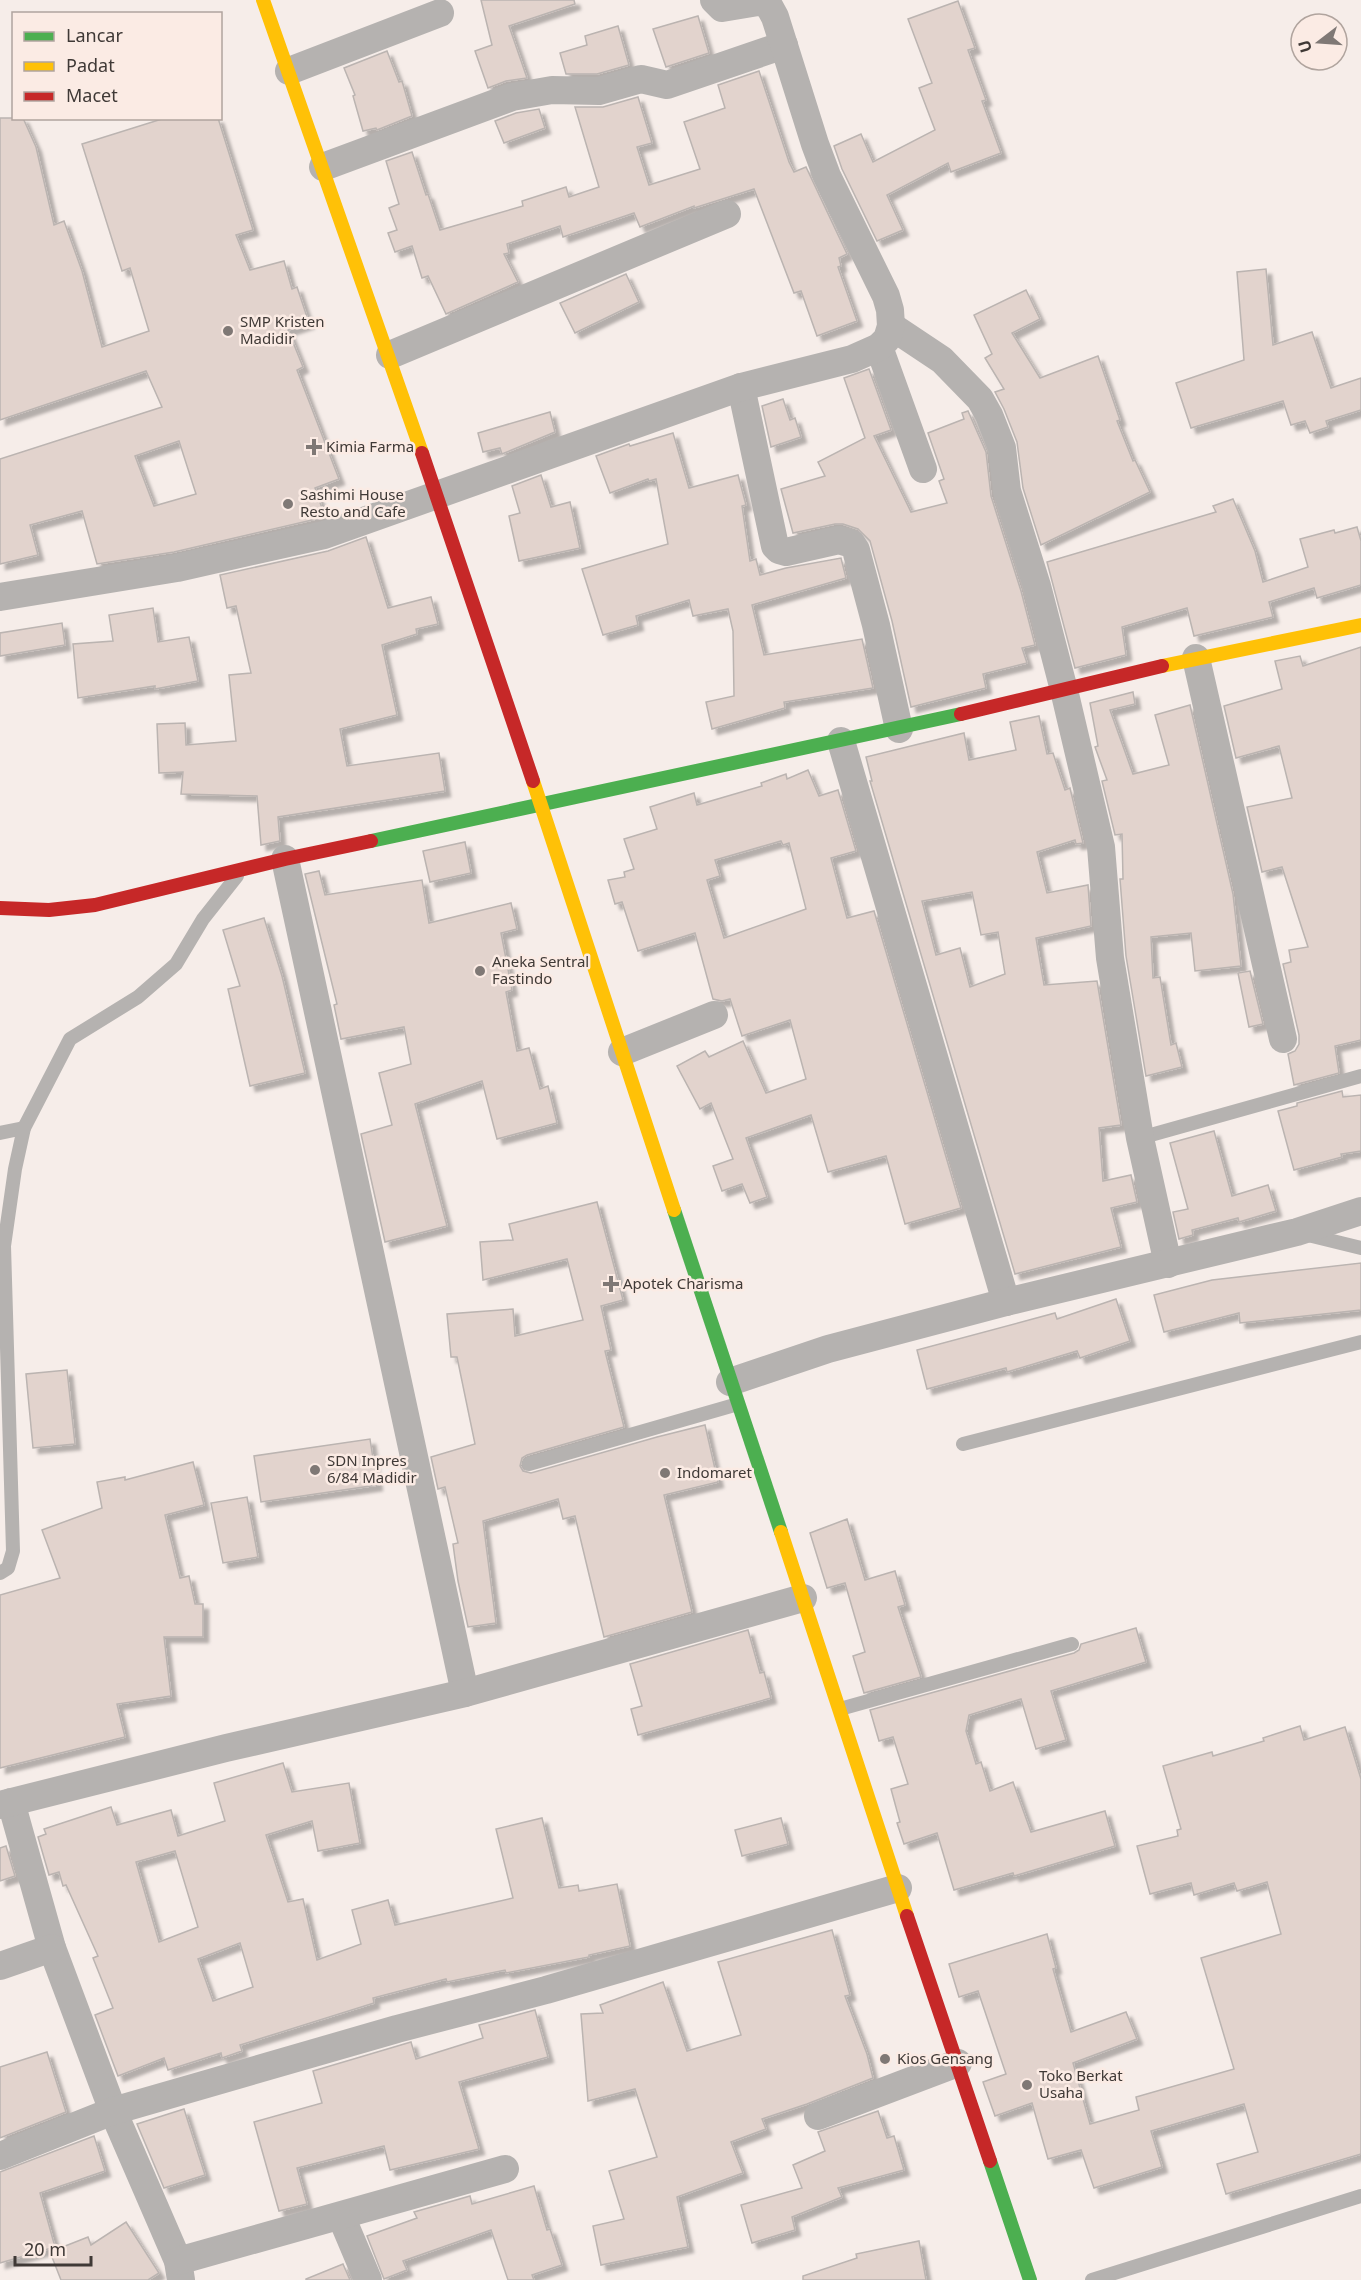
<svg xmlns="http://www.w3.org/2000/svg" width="1361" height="2280" font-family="'Noto Sans',sans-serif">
<defs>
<filter id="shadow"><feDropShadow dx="5.5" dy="5.5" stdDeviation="1.5" flood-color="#0004"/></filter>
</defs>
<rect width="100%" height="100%" fill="#f6ede9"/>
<g fill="#e2d3cd" stroke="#bbb4b1" stroke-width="1.5" fill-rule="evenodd" filter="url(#shadow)">
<path d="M481,0H574L575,4L509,26L527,78L506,81L488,88L475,51L492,45Z"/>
<path d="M958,1L975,48L968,50L986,100L982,101L1001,153L951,172L948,163L887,195L903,230L877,241L842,169L834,146L861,134L873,162L935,130L919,88L932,83L908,19Z"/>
<path d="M698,16L709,53L666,67L653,29Z"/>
<path d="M618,26L629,65L597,74H566L560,53L587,45L585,36Z"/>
<path d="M387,51L399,82L402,81L412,116L377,130L376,128L363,131L353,96L355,95L344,68Z"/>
<path d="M759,71L789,162L794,172L806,167L847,254L839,258L841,266L838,267L857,321L817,336L801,291L794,293L754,189L694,208V206L640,227L634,213L563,237L560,226L507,244L509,253L504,254L518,282L446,314L428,276L422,278L412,246L395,252L388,233L397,230L389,208L399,204L386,161L412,152L426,195L428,194L440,230L523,206L522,201L566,187L569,197L599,187L575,107H603L638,97L652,143L637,147L649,185L700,169L684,122L725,108L718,85Z"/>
<path d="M539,109L545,128L504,143L495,121L516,113Z"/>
<path d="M0,118H23L36,147L54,225L64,221L82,271L102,347L149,331L130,268L122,271L82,144L165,118H218L253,230L236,235L250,270L284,261L292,289L297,287L309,323L288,330L303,367L297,370L339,479L315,488L325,517L174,552L97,564L82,511L30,525L38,555L0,564V459L162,407L146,371L0,420ZM179,441L196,494L154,506L135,456Z"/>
<path d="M1266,269L1273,345L1312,332L1331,388L1361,378V410L1326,421L1328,427L1310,433L1305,421L1291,425L1283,401L1191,428L1176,383L1244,360L1237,272Z"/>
<path d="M626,274L639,302L575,333L560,303Z"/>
<path d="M1026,290L1040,319L1012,333L1040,378L1098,356L1120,420L1117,421L1133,461L1135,460L1150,492L1041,545L1023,488L1017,442L1004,409L995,392L1004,389L985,358L992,354L974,315Z"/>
<path d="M869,369L891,430L874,436L911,512L947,503L939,481L944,479L928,433L964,419L962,413L968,411L986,452L991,496L1021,591L1035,645L1022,648L1027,663L983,674L986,688L911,707L892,621L870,541L858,529L843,524H835L793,533L781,489L825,476L818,462L865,438L844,378Z"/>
<path d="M783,399L790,420L795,418L801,437L771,447L762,406Z"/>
<path d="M550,412L555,432L502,454L500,448L483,452L478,433Z"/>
<path d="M673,433L689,488L738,475L746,505L742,506L750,561L756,559L760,575L786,568L841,558L846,578L752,605L764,655L862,639L873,688L784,702L785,708L712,729L706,702L734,696L733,631L728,609L693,616L689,600L636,616L638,625L603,635L582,569L668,544L656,479L649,481L648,479L610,493L596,456L629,444L630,446Z"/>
<path d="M541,475L551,507L570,502L580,548L519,561L509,516L520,513L512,486Z"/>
<path d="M1233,499L1255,551L1263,582L1308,567L1300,539L1334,530L1335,533L1357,527L1361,541V585L1317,598L1314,588L1269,602L1273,617L1194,636L1187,608L1122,627L1126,655L1075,668L1047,562L1216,512L1213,506Z"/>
<path d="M366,537L388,608L431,597L438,624L416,629L417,634L382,645L397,715L340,729L347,766L439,753L445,791L278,817L280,841L261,845L257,796L181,794L183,772L159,773L157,724L185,723L186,745L236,741L229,675L251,673L236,606L227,608L220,575L328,551Z"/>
<path d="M153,608L158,642L189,637L198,681L155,689V686L78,698L73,644L113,641L109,615Z"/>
<path d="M62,623L65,645L0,656V633Z"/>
<path d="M1361,647V1040L1335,1046L1339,1073L1294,1085L1288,1054L1295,1051L1299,1044V1035L1283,964L1291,962L1289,950L1308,947L1282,867L1262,872L1247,807L1292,798L1279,746L1236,758L1224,706L1282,689L1275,661L1300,656L1303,666Z"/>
<path d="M1133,692L1135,704L1110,710L1133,774L1169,765L1155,715L1190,705L1233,894L1241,966L1195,971L1191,933L1151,937L1153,978L1160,977L1171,1045L1176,1043L1182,1067L1146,1076L1126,956L1120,879H1123L1122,834L1115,835L1102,781L1107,780L1095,747L1098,746L1090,703Z"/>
<path d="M1039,716L1047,754L1053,753L1065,790L1070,788L1083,843L1076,844L1075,840L1037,852L1047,893L1088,885L1091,926L1036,938L1044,985L1097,981L1121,1125L1099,1128L1103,1181L1131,1175L1137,1202L1111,1208L1121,1247L1015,1274L870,781H872L866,757L964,733L969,760L1016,750L1010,722ZM972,892L981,935L998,932L1005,974L970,987L960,948L936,955L922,901Z"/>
<path d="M808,770L819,796L838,790L856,851L831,858L847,918L874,911L961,1208L905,1224L886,1156L828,1172L811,1115L746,1138L767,1197L750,1203L742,1184L722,1191L713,1166L733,1159L711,1103L700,1109L677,1066L705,1051L709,1057L743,1041L766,1093L806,1079L790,1020L742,1036L730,999L722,1001L713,999L695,933L638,951L622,902L615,904L608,880L625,877L624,872L634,869L624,839L657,829L650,807L694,793L697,805L762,786L761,783L786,774L787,779ZM781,841L783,845L789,843L806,909L724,938L707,880L720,876L715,860Z"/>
<path d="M465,842L471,873L430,882L423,851Z"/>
<path d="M319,871L325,895L422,880L429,923L511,903L517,929L501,933L512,990L506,992L517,1051L529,1048L540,1089L548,1086L557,1123L497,1139L482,1081L415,1104L447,1226L385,1242L361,1134L392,1125L379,1073L411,1064L404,1027L341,1039L334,1005L337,1004L305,874Z"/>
<path d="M264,918L282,976L305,1073L250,1086L228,989L240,986L223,930Z"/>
<path d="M1250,971L1263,1024L1249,1027L1238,973Z"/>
<path d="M1342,1091L1343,1097L1361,1095V1151L1341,1154L1342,1157L1294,1170L1278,1111L1297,1106V1103Z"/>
<path d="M1214,1131L1232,1196L1268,1185L1276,1211L1239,1222L1238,1218L1192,1230L1193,1235L1179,1239L1173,1212L1188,1209L1170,1143Z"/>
<path d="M597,1202L623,1300L601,1306L611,1350L605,1351L624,1427L527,1455L522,1458L520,1466L523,1471L531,1473L657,1437L705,1425L718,1482L664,1495L692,1612L604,1637L575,1516L563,1519L558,1499L483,1521L496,1623L468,1627L458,1581L453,1544L458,1543L445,1487L438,1489L431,1457L475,1444L457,1357H451L447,1314L513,1309L515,1336L583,1320L567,1259L483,1280L480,1242L513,1240L509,1224Z"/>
<path d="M1361,1263V1310L1240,1323L1239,1313L1164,1332L1154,1295L1212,1280Z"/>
<path d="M1116,1299L1130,1341L1080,1358L1077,1351L1007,1372L1006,1368L927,1389L917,1350L1055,1313L1057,1319Z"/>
<path d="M67,1370L75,1444L33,1448L26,1374Z"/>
<path d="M370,1439L377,1485L261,1502L254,1456Z"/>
<path d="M193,1462L204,1505L165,1515L180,1578L189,1576L195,1604H203V1637H164L171,1696L117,1704L125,1737L0,1768V1595L60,1578L42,1530L102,1508L97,1482L125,1477V1480Z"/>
<path d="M247,1497L258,1557L223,1563L211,1503Z"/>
<path d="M847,1519L865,1580L895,1571L905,1605L898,1607L921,1677L864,1693L853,1656L865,1652L845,1583L827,1588L810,1533Z"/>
<path d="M1136,1628L1146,1662L1051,1691L1066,1740L1036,1749L1021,1699L969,1715L966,1731L976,1764L981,1762L990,1791L1013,1782L1031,1832L1105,1811L1115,1846L1014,1876L1013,1873L954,1890L937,1833L904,1844L897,1823L900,1822L891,1789L908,1784L893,1737L879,1741L870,1710L1074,1653L1079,1650L1081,1644Z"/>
<path d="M748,1630L760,1673L764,1672L771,1698L638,1735L631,1709L642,1706L630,1664Z"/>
<path d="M1300,1726L1304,1740L1345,1727L1361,1779V2154L1226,2194L1217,2164L1258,2152L1244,2104L1151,2131L1162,2167L1094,2188L1081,2150L1048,2159L1032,2103L995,2116L983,2082L1006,2074L978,1991L959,1997L949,1964L1047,1934L1056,1968L1053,1969L1071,2032L1126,2012L1137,2039L1073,2063L1090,2124L1139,2110L1136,2097L1234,2069L1201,1958L1281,1934L1267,1882L1237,1891L1234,1883L1194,1895L1191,1883L1150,1894L1137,1846L1178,1836L1177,1830L1181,1829L1163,1766L1212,1752L1213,1756L1264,1741L1263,1738Z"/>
<path d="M283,1763L292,1792L349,1783L360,1843L318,1851L312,1821L266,1835L288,1902L303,1899L317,1960L361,1944L352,1910L388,1900L395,1925L513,1898L496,1829L542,1818L559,1888L578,1885L579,1891L617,1884L630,1946L589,1955V1957L506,1973L505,1970L447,1982L446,1979L373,1998L374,2003L240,2045L242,2051L222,2058L221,2053L168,2070L164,2058L118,2076L95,2015L113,2008L93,1958L98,1956L66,1885L63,1886L59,1872L49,1875L38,1837L46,1834L44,1829L111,1807L117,1825L171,1810L178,1836L225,1821L214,1783ZM175,1851L198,1927L159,1942L136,1862ZM240,1943L253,1987L213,2001L198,1959Z"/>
<path d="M781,1818L788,1844L742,1856L735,1830Z"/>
<path d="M6,1846L15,1876L0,1881V1848Z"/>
<path d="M832,1930L850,1995L845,1996L867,2054L873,2078L807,2104L762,2119L766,2129L731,2142L743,2173L677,2197L688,2247L601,2265L593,2226L624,2219L609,2171L657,2157L635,2089L588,2101L581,2014L603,2013L600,2005L663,1982L687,2051L741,2035L718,1962Z"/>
<path d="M535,2010L548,2057L459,2082L479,2149L390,2170L384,2146L297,2168L307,2204L279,2211L254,2122L322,2103L313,2071L411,2042L416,2059L483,2038L479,2025Z"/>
<path d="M47,2052L66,2112L0,2138V2067Z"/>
<path d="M184,2109L205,2175L164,2188L137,2124Z"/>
<path d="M878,2111L887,2138L894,2136L904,2170L838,2188L842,2197L792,2217L795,2230L752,2243L741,2205L802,2188L793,2165L825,2151L818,2132Z"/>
<path d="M94,2136L105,2171L40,2193L55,2247L0,2263V2172Z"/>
<path d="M534,2186L547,2230L550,2229L562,2265L532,2275L534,2280H508L491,2230L403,2261L407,2270L384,2279L367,2236L417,2218L414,2212L470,2196L472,2204Z"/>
<path d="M126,2222L159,2273L148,2280H61L50,2252L88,2237L91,2245Z"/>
<path d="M919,2241L926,2280H803V2276L857,2258L856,2254Z"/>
<path d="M343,2264L350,2280H306V2279Z"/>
</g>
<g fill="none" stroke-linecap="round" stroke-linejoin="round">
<g stroke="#b5b2b0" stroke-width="14">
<path d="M0,1133L24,1128"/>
<path d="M1140,1138L1361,1076"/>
<path d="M1308,1235L1361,1248"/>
<path d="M963,1444L1361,1342"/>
<path d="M529,1464L738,1404"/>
<path d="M0,1573L8,1568L13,1551L4,1246L15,1169L24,1128L70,1039L138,997L176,964L203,919L237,876"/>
<path d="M840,1709L1072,1644"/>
<path d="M1092,2280L1361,2196"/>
</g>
<g stroke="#b5b2b0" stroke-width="28">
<path d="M289,71L440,13"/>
<path d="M323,167L512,97L552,90L599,91L641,79L667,85L784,45"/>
<path d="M891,326L942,360L980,399L989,415L1002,448L1007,491L1037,586L1064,690L1101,847L1110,958L1140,1138L1168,1264"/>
<path d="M879,347L923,469"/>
<path d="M390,355L727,214"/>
<path d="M741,387L775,546L779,550L786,552L839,540L852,544L856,550L876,625L899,729"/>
<path d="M0,597L177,568L324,535L741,387L852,359L879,347L887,339L891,326L890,310L886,296L827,176L815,144L775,17L768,4L758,2L722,8L714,0"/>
<path d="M1196,658L1283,1039"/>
<path d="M841,741L1006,1302"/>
<path d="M285,859L465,1693"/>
<path d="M622,1052L714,1015"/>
<path d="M730,1382L828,1349L1006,1302L1297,1232L1361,1211"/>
<path d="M11,1802L52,1948L113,2111L178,2261L181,2280"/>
<path d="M0,1805L226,1748L465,1693L803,1598"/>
<path d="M0,1966L52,1948"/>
<path d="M818,2116L958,2063"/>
<path d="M0,2156L113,2111L397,2029L546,1990L898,1888"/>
<path d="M341,2216L368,2280"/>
<path d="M178,2261L505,2169"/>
</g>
<g stroke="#4caf50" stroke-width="14">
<path d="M371,841L961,714"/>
<path d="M674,1210L781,1532"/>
<path d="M990,2161L1030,2280"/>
</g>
<g stroke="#ffc107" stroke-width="14">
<path d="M263,0L422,453"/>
<path d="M1162,666L1361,625"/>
<path d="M533,781L674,1210"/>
<path d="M781,1532L907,1916"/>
</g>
<g stroke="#c62828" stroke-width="14">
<path d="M422,453L533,781"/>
<path d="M961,714L1162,666"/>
<path d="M0,908L49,910L95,905L285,859L371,841"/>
<path d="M907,1916L990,2161"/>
</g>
</g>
<g fill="#7f7875" stroke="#fbebe4" stroke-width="2">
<circle cx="228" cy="331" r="6"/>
<path d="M311 438h6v6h6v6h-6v6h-6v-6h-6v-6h6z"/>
<circle cx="288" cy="504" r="6"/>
<circle cx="480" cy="971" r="6"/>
<path d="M608 1275h6v6h6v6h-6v6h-6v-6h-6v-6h6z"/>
<circle cx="315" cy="1470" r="6"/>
<circle cx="665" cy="1473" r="6"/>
<circle cx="885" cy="2059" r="6"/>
<circle cx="1027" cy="2085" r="6"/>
</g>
<g text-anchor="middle" stroke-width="5" stroke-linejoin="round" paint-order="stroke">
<g font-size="15" fill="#3f3936" stroke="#fbebe4" text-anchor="start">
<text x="240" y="327">SMP Kristen<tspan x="240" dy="17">Madidir</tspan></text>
<text x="326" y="452">Kimia Farma</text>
<text x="300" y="500">Sashimi House<tspan x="300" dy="17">Resto and Cafe</tspan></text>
<text x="492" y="967">Aneka Sentral<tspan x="492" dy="17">Fastindo</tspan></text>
<text x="623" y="1289">Apotek Charisma</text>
<text x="327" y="1466">SDN Inpres<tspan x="327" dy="17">6/84 Madidir</tspan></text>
<text x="677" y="1478">Indomaret</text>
<text x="897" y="2064">Kios Gensang</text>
<text x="1039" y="2081">Toko Berkat<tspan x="1039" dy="17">Usaha</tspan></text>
</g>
</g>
<rect x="12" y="12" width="210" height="108" fill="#fbebe4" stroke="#b0a49e" stroke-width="1.5"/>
<rect x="24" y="32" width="30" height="9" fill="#4caf50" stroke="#b0a49e" stroke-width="1.5"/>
<text x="66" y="42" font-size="18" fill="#3f3936">Lancar</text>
<rect x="24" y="62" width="30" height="9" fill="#ffc107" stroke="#b0a49e" stroke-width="1.5"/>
<text x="66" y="72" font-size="18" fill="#3f3936">Padat</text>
<rect x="24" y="92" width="30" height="9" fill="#c62828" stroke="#b0a49e" stroke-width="1.5"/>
<text x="66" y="102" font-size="18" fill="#3f3936">Macet</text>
<g transform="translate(1319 42) rotate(253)"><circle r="28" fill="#fbebe4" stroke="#b0a49e" stroke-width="1.5"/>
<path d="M0-4.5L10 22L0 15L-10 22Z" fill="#7f7875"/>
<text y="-9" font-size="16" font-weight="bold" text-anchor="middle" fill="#3f3936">U</text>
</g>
<path d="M15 2256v9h76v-9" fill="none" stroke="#3f3936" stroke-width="3"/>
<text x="24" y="2256" font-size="18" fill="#3f3936" stroke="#fbebe4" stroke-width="4.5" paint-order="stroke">20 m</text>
</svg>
